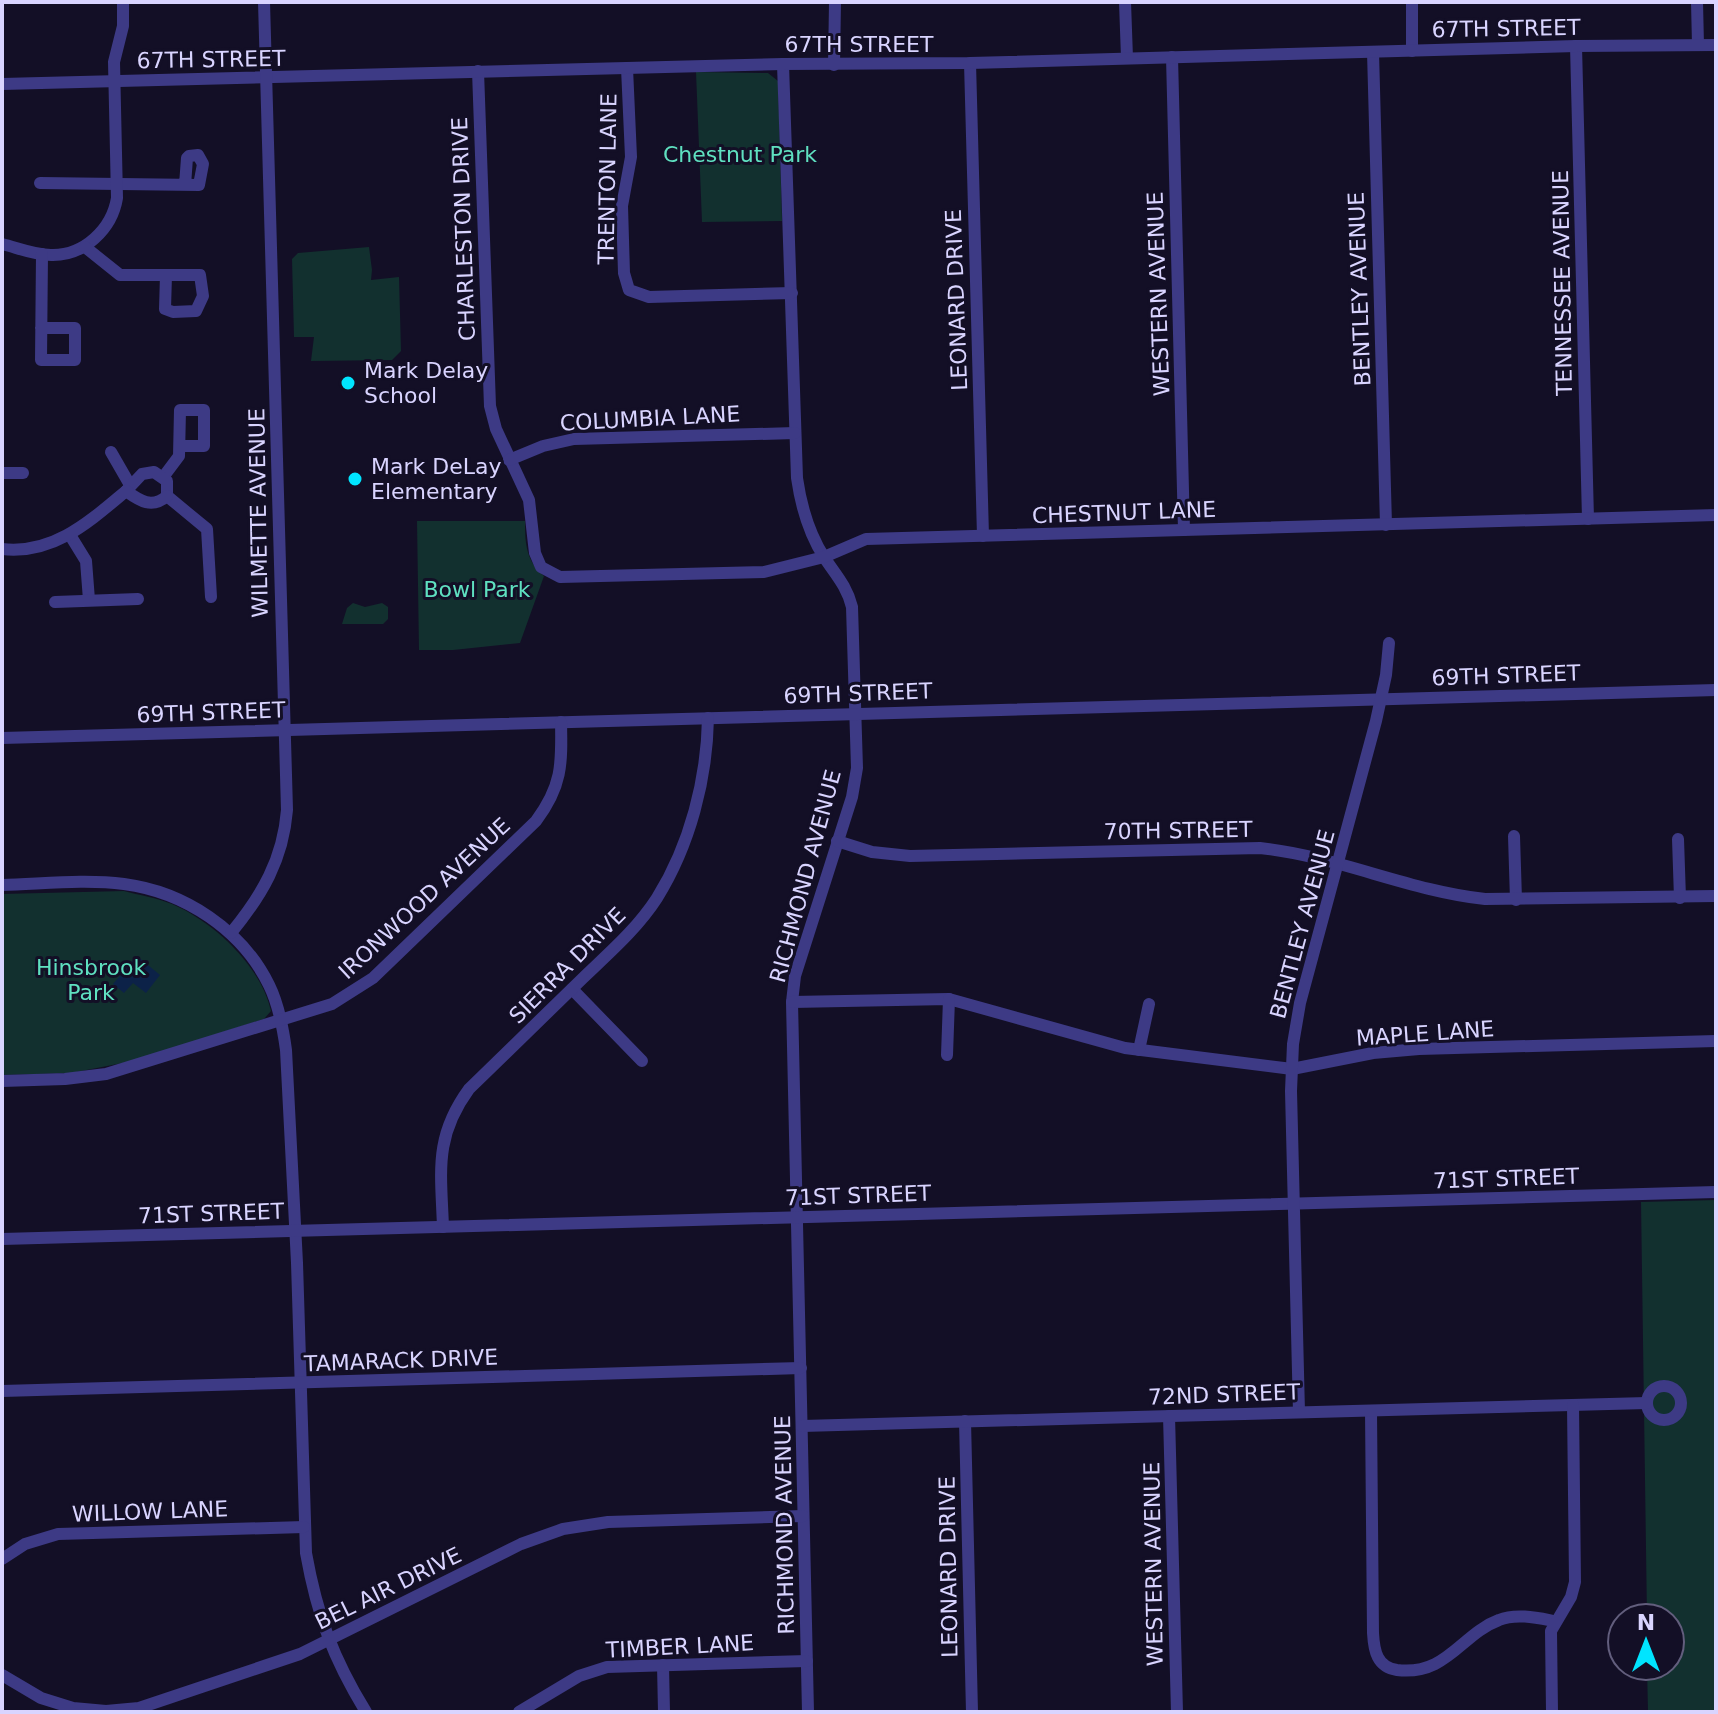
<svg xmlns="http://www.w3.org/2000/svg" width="1718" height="1714" font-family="'DejaVu Sans',sans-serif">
<rect width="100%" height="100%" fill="#130f26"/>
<g fill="#12302f">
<path d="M696,72L768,73L778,81L782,221L702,222Z"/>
<path d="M369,247L372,270L371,280L399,277L401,351L392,360L311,361L314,337H294L292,259L298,253Z"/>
<path d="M417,521H525C525,544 526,561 544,576L520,643L453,650H419Z"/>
<path d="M353,603L365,607L382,603L388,607V619L383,624H342L347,608Z"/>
<path d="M124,891C139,895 157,898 172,904C214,922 261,966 271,1011L264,1019L133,1061L71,1073L2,1075V894Z"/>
<path d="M1716,1200V1712H1648L1647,1666H1670V1618H1647L1641,1202Z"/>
</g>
<path fill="#0c2248" d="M137,956L160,975L146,993L133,983L124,993L113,984Z"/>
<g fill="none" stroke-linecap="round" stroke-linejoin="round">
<g stroke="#3d3a85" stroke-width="12">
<path d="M1125,2L1127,58"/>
<path d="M1412,2V51"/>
<path d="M1697,2L1698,45"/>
<path d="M1576,46L1588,519"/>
<path d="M1373,52L1386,525"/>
<path d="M1172,57L1184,530"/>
<path d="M970,63L983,536"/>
<path d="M783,64L797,478C801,506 808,532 824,557C835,574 847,586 852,607L857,768L852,797L795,976L792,1002L808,1712"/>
<path d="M834,65L835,2"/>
<path d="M627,68L631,157L622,206L624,273L629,290L649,297L792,293"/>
<path d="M478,71L490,406L496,429L529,500L535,553L541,567L560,577L764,572L824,557L866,539L1716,515"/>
<path d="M2,84L783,64L970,63L1576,46L1716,45"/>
<path d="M40,183L199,185L203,164L198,155L189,156L187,158L185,185"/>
<path d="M2,244C18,248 35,255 51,255C84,256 112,229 117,198L114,62L123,26V2"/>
<path d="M85,247L120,275H200L203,296L196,311L173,312L165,309L166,275"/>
<path d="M41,328H75V360H41L42,254"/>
<path d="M111,452L130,485"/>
<path d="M509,460L543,446L574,439L795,433"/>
<path d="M2,473H23"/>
<path d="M164,476L179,456L180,410H204V446H181"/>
<path d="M126,491L142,474L154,472L167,481V496"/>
<path d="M167,496L207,529L211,597"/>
<path d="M70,535L86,561L89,600"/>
<path d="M2,549C53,555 89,522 126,491C140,501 152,509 167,496"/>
<path d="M55,602L138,599"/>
<path d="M2,738L1716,690"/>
<path d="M1514,836L1516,900"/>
<path d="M1678,839L1680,898"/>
<path d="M837,841L872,852L910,856L1260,848C1337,856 1409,891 1485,899L1716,896"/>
<path d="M2,885C42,884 84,879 124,884C185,892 242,930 269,985C279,1005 283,1028 286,1050L297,1263L306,1553C317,1615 333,1658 366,1712"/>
<path d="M231,933C262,895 283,860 287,810L264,2"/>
<path d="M572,989L642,1061"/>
<path d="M792,1002L949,999L1125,1048L1292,1069L1373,1053L1419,1049L1716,1041"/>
<path d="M1139,1050L1149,1004"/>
<path d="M947,1055L949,999"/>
<path d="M2,1081L65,1079L106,1074L332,1004L373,978L536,821C562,786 562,765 561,722"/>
<path d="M443,1227C441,1171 434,1137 469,1089C507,1052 545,1015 583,978C609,953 637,929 657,898C690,845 707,779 708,718"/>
<path d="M2,1239L1716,1192"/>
<circle cx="1664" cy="1403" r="17"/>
<path d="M2,1391L801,1368"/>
<path d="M1371,1411L1373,1633C1374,1651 1377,1667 1397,1670C1447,1676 1461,1634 1499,1620C1516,1613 1538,1618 1554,1621"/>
<path d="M1299,1412L1291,1091L1293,1044L1300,1003L1376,721L1386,675L1389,643"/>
<path d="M1169,1416L1177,1712"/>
<path d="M965,1421L972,1712"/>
<path d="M802,1426L1647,1403"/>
<path d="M2,1559L25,1544L58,1534L304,1527"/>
<path d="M663,1665L664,1712"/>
<path d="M2,1675L41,1698L73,1708L106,1711L139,1708L300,1654L521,1544L563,1529L608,1522L803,1516"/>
<path d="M519,1712L579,1676L607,1667L807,1661"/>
<path d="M1552,1712L1551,1631L1571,1597L1575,1582L1573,1405"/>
</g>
</g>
<g fill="#00e5ff" stroke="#130f26" stroke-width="3">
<circle cx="348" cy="383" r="8"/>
<circle cx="355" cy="479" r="8"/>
</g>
<g text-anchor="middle" stroke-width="6" stroke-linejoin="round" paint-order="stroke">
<g font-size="22" fill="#d9d4ff" stroke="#130f26">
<text transform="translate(1506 28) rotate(-1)" y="8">67TH STREET</text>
<text x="859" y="52">67TH STREET</text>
<text transform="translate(211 59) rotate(-1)" y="8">67TH STREET</text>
<text transform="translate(607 179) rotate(-89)" y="8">TRENTON LANE</text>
<text transform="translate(463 229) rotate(-92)" y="8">CHARLESTON DRIVE</text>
<text transform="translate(1562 283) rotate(-91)" y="8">TENNESSEE AVENUE</text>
<text transform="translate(1359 289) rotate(-92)" y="8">BENTLEY AVENUE</text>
<text transform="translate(1158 294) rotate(-92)" y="8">WESTERN AVENUE</text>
<text transform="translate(956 300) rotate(-92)" y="8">LEONARD DRIVE</text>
<text transform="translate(650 418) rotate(-3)" y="8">COLUMBIA LANE</text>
<text transform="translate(1124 512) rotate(-2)" y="8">CHESTNUT LANE</text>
<text transform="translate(258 513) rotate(-91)" y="8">WILMETTE AVENUE</text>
<text transform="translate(1506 675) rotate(-2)" y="8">69TH STREET</text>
<text transform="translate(858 693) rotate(-2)" y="8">69TH STREET</text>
<text transform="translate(211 712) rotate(-2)" y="8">69TH STREET</text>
<text transform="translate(1178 830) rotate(-1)" y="8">70TH STREET</text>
<text transform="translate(805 876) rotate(-75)" y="8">RICHMOND AVENUE</text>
<text transform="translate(424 898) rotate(-43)" y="8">IRONWOOD AVENUE</text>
<text transform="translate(1302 924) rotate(-75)" y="8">BENTLEY AVENUE</text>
<text transform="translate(567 965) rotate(-45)" y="8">SIERRA DRIVE</text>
<text transform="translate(1425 1033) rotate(-4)" y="8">MAPLE LANE</text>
<text transform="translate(1506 1178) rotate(-2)" y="8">71ST STREET</text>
<text transform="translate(858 1195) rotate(-2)" y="8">71ST STREET</text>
<text transform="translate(211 1213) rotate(-2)" y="8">71ST STREET</text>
<text transform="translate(401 1360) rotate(-2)" y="8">TAMARACK DRIVE</text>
<text transform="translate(1224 1394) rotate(-2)" y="8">72ND STREET</text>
<text transform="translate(150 1511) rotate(-2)" y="8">WILLOW LANE</text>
<text transform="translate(784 1525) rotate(-91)" y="8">RICHMOND AVENUE</text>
<text transform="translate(1153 1564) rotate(-91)" y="8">WESTERN AVENUE</text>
<text transform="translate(948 1567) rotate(-91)" y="8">LEONARD DRIVE</text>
<text transform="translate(388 1588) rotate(-26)" y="8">BEL AIR DRIVE</text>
<text transform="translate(680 1646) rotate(-3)" y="8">TIMBER LANE</text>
</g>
<g font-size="22" fill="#5fe0c0" stroke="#130f26">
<text x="740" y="162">Chestnut Park</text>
<text x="477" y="597">Bowl Park</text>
<text x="91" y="975">Hinsbrook<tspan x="91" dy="25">Park</tspan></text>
</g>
<g font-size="22" fill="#d9d4ff" stroke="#130f26" text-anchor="start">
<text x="364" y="378">Mark Delay<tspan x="364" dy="25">School</tspan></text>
<text x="371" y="474">Mark DeLay<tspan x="371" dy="25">Elementary</tspan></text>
</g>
</g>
<rect width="1718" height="1714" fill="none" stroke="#d9d4ff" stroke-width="8"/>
<g transform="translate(1646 1642)"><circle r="38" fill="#130f26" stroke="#625e7d" stroke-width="2"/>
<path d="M0-6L14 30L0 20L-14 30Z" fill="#00e5ff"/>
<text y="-12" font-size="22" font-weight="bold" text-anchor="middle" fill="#d9d4ff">N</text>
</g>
</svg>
